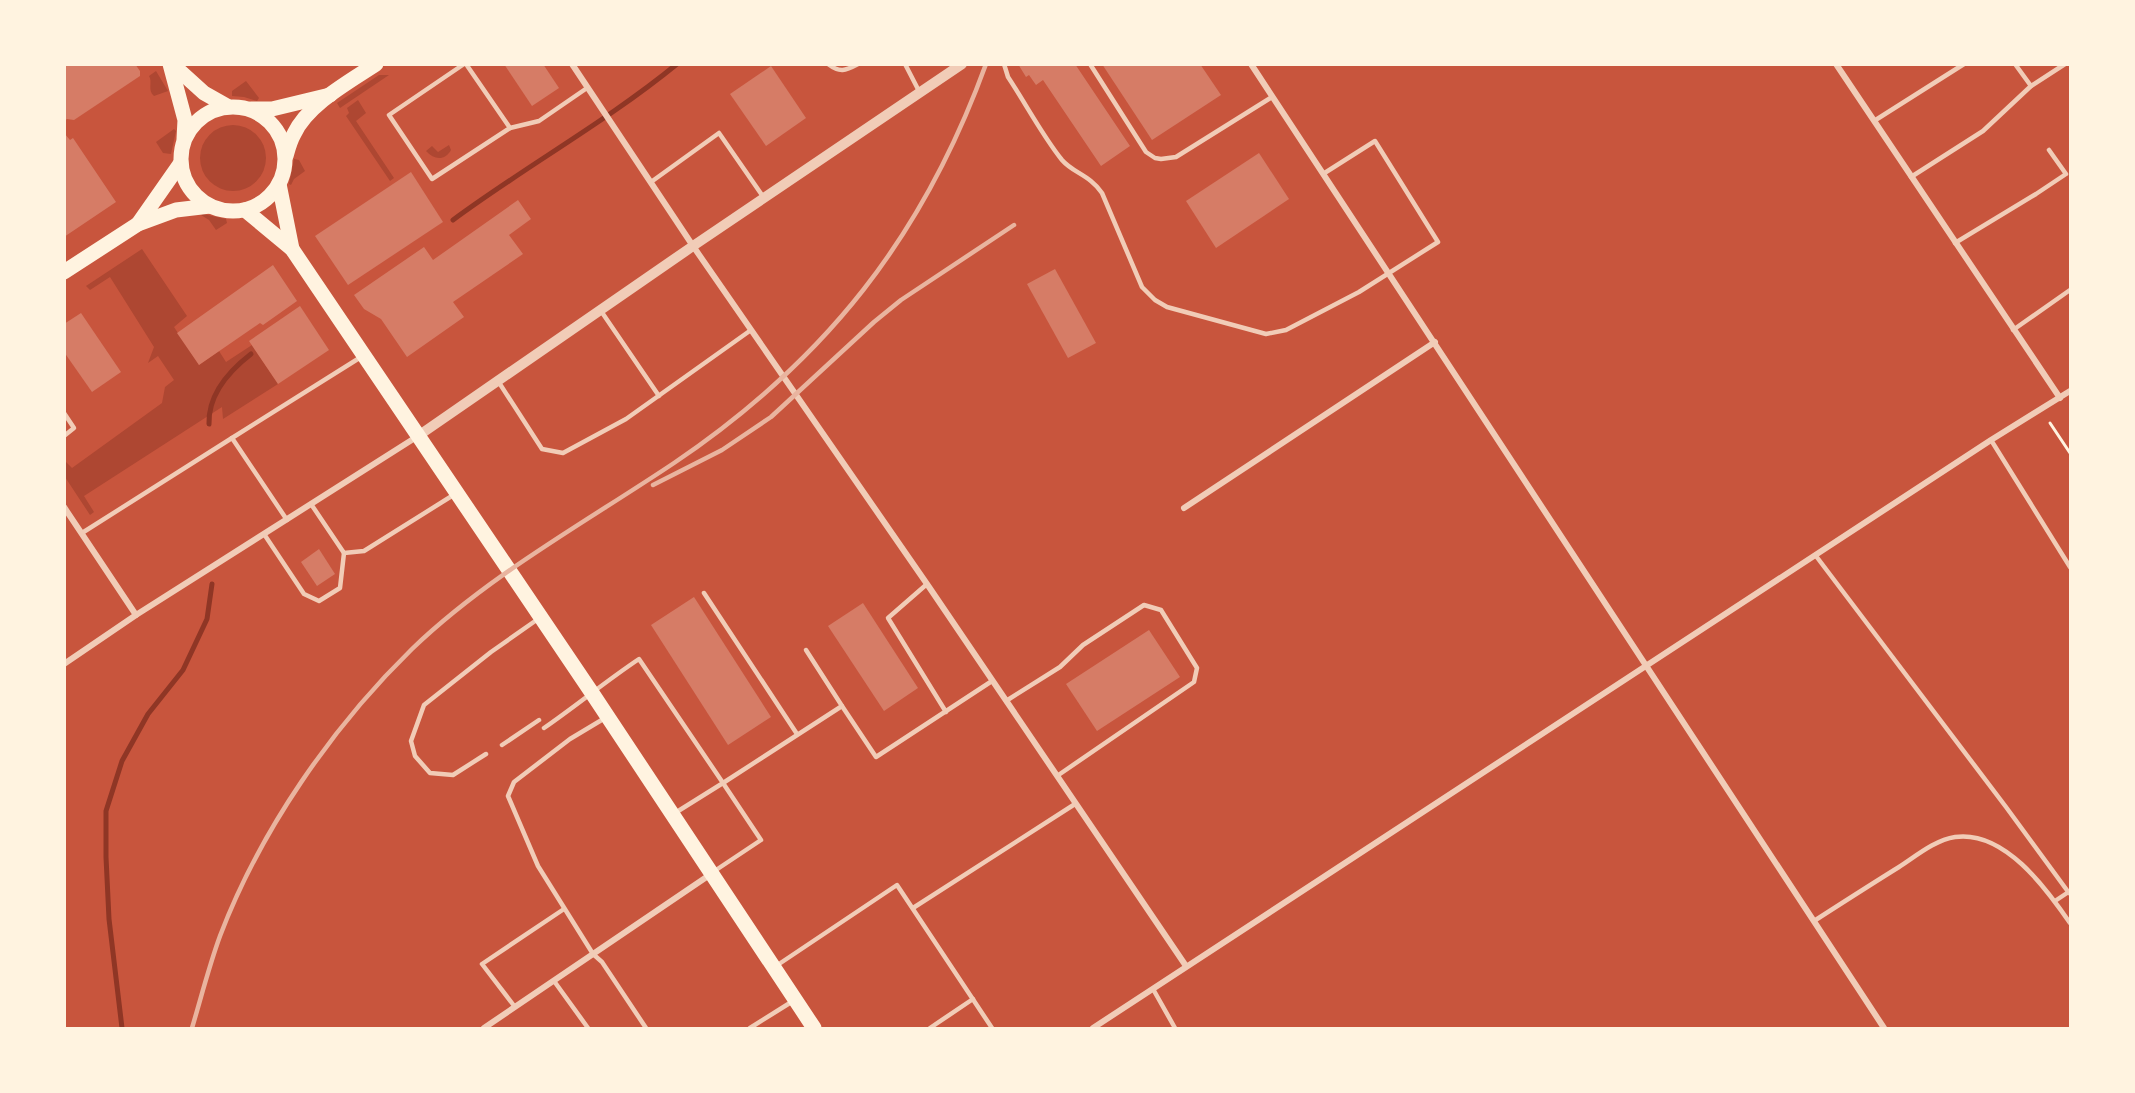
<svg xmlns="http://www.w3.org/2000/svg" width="2135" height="1093" font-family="'Space Grotesk',sans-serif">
<rect width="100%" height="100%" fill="#c8553d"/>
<g fill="#ae4732">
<path d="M156,71L168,91L154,96C147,90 153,82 149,76Z"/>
<path d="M379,75H389L340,108L337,103Z"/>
<path d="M246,81L259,98L257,101L244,97L232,96V91Z"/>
<path d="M358,100L366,113L356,121L394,178L390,181L346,116L349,113L347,108Z"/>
<circle cx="233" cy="158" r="33"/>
<path d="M174,129L176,131L171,154L163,153L156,142Z"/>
<path d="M449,145L451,150C445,161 434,160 426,151L432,146L438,152Z"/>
<path d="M294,159L299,160L305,171L294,179L291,185L289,184Z"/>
<path d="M203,214L226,219L227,223L216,230L209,220L201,215Z"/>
<path d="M142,249L187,316L174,327L199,365L219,351L226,362L252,345L278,384L223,419L222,407L84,496L94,512L90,515L65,477L64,460L72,468L162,403L165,387L174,380L158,356L148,363L154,347L110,277L90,290L86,286Z"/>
</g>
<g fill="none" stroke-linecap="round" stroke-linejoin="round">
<g stroke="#8f3625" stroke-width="5">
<path d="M453,220C526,166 606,122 677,64"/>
<path d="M209,424C208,394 229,371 251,354"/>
<path d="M122,1028L109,919L106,857V811L122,761L148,714L183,670L207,619L212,584"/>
</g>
</g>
<g fill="#d67c66">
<path d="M64,64H135L140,71V76L74,120L67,119L64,121Z"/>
<path d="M504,64H543L559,88L532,106Z"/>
<path d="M1018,64H1075L1130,146L1101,166L1043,80L1036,85L1029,75L1026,77Z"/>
<path d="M1102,64H1200L1221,95L1152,140Z"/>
<path d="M771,66L806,118L766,146L730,94Z"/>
<path d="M64,133L70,140L73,138L116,202L64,237Z"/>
<path d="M1259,153L1289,199L1216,248L1186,201Z"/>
<path d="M411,172L443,222L348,285L315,236Z"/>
<path d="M518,200L531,219L509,235L523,254L453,302L464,317L407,357L381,319L364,309L354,295L424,247L433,260Z"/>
<path d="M273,265L297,301L263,325L260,323L199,365L177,333Z"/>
<path d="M1055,269L1096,343L1068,358L1027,284Z"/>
<path d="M300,306L329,350L278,384L249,341Z"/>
<path d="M81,313L121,372L92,392L64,352V324Z"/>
<path d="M319,549L335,574L317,586L301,562Z"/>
<path d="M694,597L771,717L728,745L651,625Z"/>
<path d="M863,603L918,688L884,711L828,626Z"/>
<path d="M1149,630L1180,677L1097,731L1066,684Z"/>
</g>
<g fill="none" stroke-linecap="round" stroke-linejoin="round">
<path stroke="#fff3e0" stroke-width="3" d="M2050,423L2070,453"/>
<g stroke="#f1ccb7" stroke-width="4.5">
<path d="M464,64L389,115L432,179L510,128L466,64"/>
<path d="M828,64C840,73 845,71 858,64"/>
<path d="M905,64L920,93"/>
<path d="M1004,64L1008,77C1026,104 1042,135 1062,160C1073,173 1090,175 1102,193L1142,287L1155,300L1167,307L1266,334L1286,330L1359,292L1438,242L1375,141L1323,174"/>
<path d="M1090,64L1146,152L1155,158L1161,159L1176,157L1272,97"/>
<path d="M2015,64L2031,86"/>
<path d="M1874,121L1964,64"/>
<path d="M510,128L539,121L587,88"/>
<path d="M1911,177L1983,131L2031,86L2065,64"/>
<path d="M651,182L719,133L764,198"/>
<path d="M1955,243L2036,194L2066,174L2049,150"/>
<path d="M601,311L659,396"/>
<path d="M2013,330L2070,290"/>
<path d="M498,381L542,449L563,453L626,419L751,330"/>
<path d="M64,413L74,428L64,436"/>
<path d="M232,438L361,357"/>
<path d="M1991,440L2070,567"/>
<path d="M311,504L344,553L364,551L455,494"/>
<path d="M82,533L232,438L287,520"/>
<path d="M264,534L304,594L319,601L340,588L344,553"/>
<path d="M1816,556L2006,807L2069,893"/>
<path d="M927,584L888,618L946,712"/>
<path d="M704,593L797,734"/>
<path d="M806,650L842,706"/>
<path d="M1006,701L1060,667L1083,645L1144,605L1161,610L1197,668L1194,682L1057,776"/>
<path d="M605,718L570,739L514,782L508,796L538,866L593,954L602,962L646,1028"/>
<path d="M544,728C576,706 606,681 639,659L723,783L675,813"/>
<path d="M502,745L539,720"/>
<path d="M486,754L453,775L430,773L415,756L411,741L424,705L491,652L538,619"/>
<path d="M713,872L761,840L723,783L842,706L876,757L992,681"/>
<path d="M2055,901L2070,891"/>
<path d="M913,908L1075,804"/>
<path d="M1814,921C1842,903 1870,885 1899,867C1916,856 1935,840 1955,837C2004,830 2046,888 2070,923"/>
<path d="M776,966L897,885L992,1028"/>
<path d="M554,981L588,1028"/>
<path d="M1153,989L1175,1028"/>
<path d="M515,1007L482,964L564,909"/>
<path d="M750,1028L793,1001"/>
<path d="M930,1028L973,999"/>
</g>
<g stroke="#f1ccb7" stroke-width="6">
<path d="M572,64L693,246L927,584L1186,966"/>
<path d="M1251,64L1884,1028"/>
<path d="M1836,64L2060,398"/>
<path d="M64,507L136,615"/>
<path d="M1184,508L1435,342"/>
<path d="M64,664L136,615L418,436"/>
<path d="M484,1028L711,874"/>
<path d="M1093,1028L1991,440L2070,391"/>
</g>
<path stroke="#f1ccb7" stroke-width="10" d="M418,436L693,246L962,64"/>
<g stroke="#fff3e0" stroke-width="15">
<path d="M170,64L185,120L184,139"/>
<path d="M172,64L204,93L227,106"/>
<circle cx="233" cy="159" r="52"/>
<path d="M251,109H272L330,95"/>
<path d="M286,156C288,149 290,141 294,134C308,104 349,82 376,64"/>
<path d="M279,184L292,249"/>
<path d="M245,210L292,249L592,693L814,1028"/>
<path d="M138,224L180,164"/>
<path d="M64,272L138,224L176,210L210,206"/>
</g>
<g stroke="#e9b49f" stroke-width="4.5">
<path d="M653,485L722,450L771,417L874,322L901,300L1014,225"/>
<path d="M192,1028C201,998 209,966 220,936C260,831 332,727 412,649C489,575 586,522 674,463C826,360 923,237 986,64"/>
</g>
</g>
<rect width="2135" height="1093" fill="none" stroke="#fff3e0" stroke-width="132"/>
</svg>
